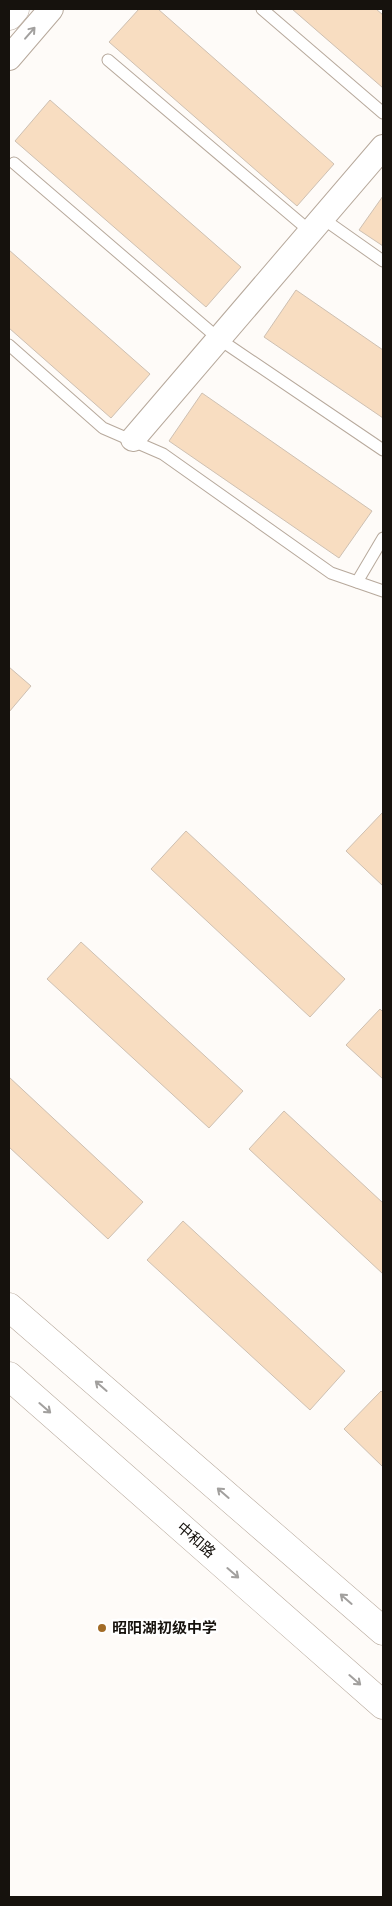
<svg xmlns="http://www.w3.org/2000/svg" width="392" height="1906" font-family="'Noto Sans','Noto Sans SC',sans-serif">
<rect width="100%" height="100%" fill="#fefbf8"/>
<g fill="#f8ddc1" stroke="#cec0b2">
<path d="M139,9H158L334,164L297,206L109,42Z"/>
<path d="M292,9H376L383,15V88Z"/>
<path d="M50,100L241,267L206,307L15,141Z"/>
<path d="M383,196V246L359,230Z"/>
<path d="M9,250L150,374L111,418L9,328Z"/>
<path d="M296,290L383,350V418L264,337Z"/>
<path d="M202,393L372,511L339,558L169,441Z"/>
<path d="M9,667L31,686L9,712Z"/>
<path d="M383,812V886L346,851Z"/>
<path d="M186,831L345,979L310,1017L151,869Z"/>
<path d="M81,942L243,1091L209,1128L47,979Z"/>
<path d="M380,1009L383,1012V1079L346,1045Z"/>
<path d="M9,1077L143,1202L108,1239L9,1147Z"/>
<path d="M284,1111L383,1203V1274L249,1149Z"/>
<path d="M183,1221L345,1371L310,1410L147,1260Z"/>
<path d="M381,1391L383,1393V1467L344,1429Z"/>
</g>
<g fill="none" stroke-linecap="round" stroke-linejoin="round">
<g stroke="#b7a99c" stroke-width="13">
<g id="service">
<path d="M262,9L383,113"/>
<path d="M108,60L311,232"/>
<path d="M14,163L219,339L383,450"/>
<path d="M322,218L383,261"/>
<path d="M9,345L103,428L163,454L331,573L383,591"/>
<path d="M357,582L383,538"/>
</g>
</g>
<g stroke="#b7a99c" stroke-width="26">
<g id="minor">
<path d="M9,58L51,9"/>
<path d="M133,439L383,147"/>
</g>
</g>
<g stroke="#b7a99c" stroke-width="29">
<path id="tertiary" d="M9,16L15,9"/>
</g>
<g stroke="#b7a99c" stroke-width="29">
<g id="secondary">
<path d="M9,1307L383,1631"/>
<path d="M9,1376L383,1705"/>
</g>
</g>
<use href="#service" stroke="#fff" stroke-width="11"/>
<use href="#minor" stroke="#fff" stroke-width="24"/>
<use href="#tertiary" stroke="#fff" stroke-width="28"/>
<use href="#secondary" stroke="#fff" stroke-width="28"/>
</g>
<defs><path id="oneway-shaft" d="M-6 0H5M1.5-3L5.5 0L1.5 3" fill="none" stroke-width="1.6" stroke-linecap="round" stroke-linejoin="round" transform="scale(1.25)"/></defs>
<g stroke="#a2a09e">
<use href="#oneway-shaft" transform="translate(30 33) rotate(-49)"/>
<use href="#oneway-shaft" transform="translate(101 1386) rotate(-139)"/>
<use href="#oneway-shaft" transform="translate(45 1408) rotate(41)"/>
<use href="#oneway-shaft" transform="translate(223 1493) rotate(-139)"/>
<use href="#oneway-shaft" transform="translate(233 1573) rotate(41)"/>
<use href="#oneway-shaft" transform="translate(346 1599) rotate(-139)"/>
<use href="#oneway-shaft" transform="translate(355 1680) rotate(41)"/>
</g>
<circle fill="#a26b26" stroke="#fff" stroke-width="2" cx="102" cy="1628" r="5"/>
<g text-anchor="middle" stroke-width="5" stroke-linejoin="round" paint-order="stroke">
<g font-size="15" fill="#16120d" stroke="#fff">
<text transform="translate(196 1540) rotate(41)" y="5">中和路</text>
</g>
<g font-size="15" font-weight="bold" fill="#16120d" stroke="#fff" text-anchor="start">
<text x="112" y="1633">昭阳湖初级中学</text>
</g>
</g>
<rect width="392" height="1906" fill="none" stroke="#16120d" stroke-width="20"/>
</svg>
